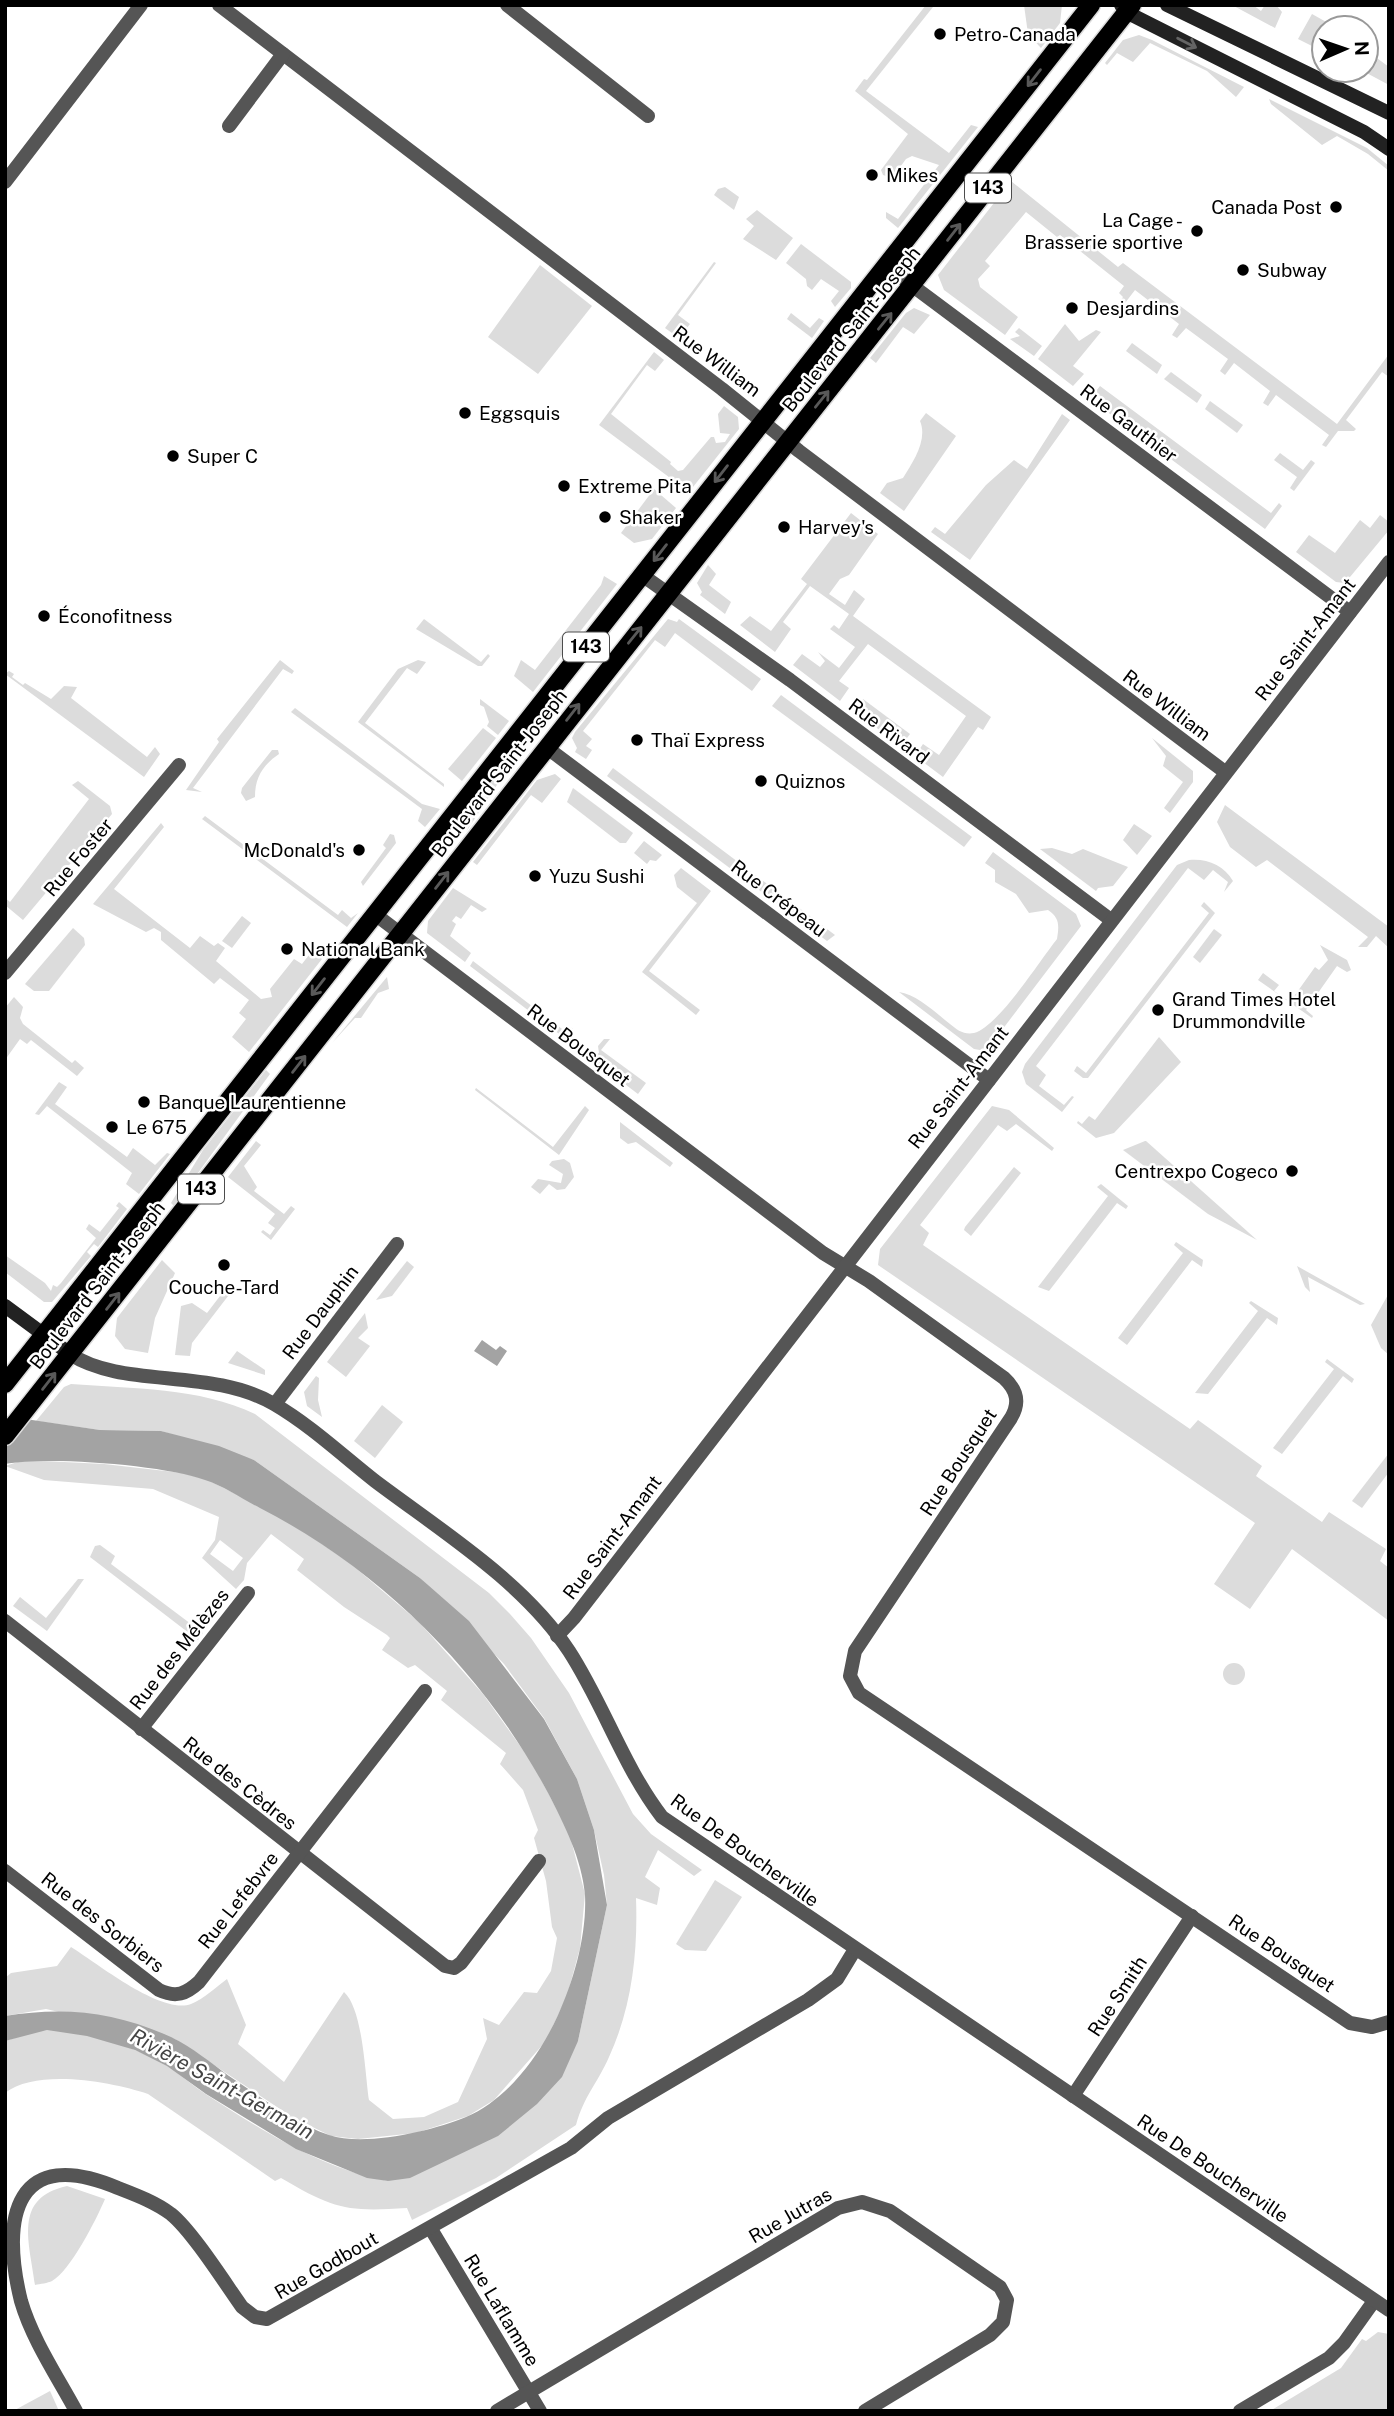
<svg xmlns="http://www.w3.org/2000/svg" width="1394" height="2416" font-family="'Public Sans',sans-serif">
<rect width="100%" height="100%" fill="#fff"/>
<g fill="#dcdcdc" fill-rule="evenodd">
<path d="M926,5L933,7L866,91L949,153L971,125L978,127L898,228L886,218V212L898,219L939,165L912,156L906,159L892,178L883,175L881,170L908,134L855,91L864,79L867,80Z"/>
<path d="M1024,5H1062L1060,23L1041,48L1028,34Z"/>
<path d="M1232,5H1253L1261,11L1265,5H1276L1282,12L1275,28Z"/>
<path d="M1312,14L1337,28H1324V52L1298,39Z"/>
<path d="M1139,35L1152,40L1244,87L1236,97L1207,71L1150,43L1133,62L1117,53L1107,65L1105,63L1123,40Z"/>
<path d="M1366,50L1389,67V85L1361,70H1366Z"/>
<path d="M1269,99L1367,148L1389,166V171L1368,154L1337,136L1322,145L1271,104Z"/>
<path d="M1011,181L1118,267L1123,263L1337,424L1389,354V377L1382,372L1346,420L1356,429L1354,431H1338L1326,447L1322,445L1329,435L1276,395L1268,406L1263,403L1270,391L1234,363L1225,375L1220,371L1228,359L1186,328L1177,338L1172,335L1179,324L1135,290L1122,307L1118,304L1123,297L1119,293L1124,286L1060,235L1057,237L1026,212L985,261L990,266L978,279L980,287L1018,317L1005,335L944,290L938,275Z"/>
<path d="M725,187L739,197L734,210L714,195L718,189Z"/>
<path d="M757,210L793,238L776,260L743,239L754,226L746,219Z"/>
<path d="M801,244L851,282V288L835,307L831,301L839,291L821,279L812,290L807,286L806,279L786,263Z"/>
<path d="M714,262L716,263L678,315L690,324L679,338L665,328Z"/>
<path d="M540,265L592,306L538,374L488,337Z"/>
<path d="M914,308L930,315L914,334L903,327L876,363L870,358L906,313Z"/>
<path d="M791,313L810,328L819,318L824,321L812,338L787,319Z"/>
<path d="M1065,324L1079,341L1096,330L1101,332L1073,366L1084,374L1073,386L1038,359Z"/>
<path d="M1019,328L1042,346L1034,356L1010,339L1020,336L1015,332Z"/>
<path d="M1132,343L1162,365L1157,374L1126,351Z"/>
<path d="M654,352L664,360L655,371L647,365L611,414L671,462L670,464L678,471L683,470L711,437H714L716,443L725,442L730,434L720,433L718,414L724,406L738,417L739,429L689,492L599,425Z"/>
<path d="M1171,372L1202,395L1197,403L1164,379Z"/>
<path d="M1100,386L1271,513L1279,503L1282,506L1265,529L1090,399Z"/>
<path d="M1210,401L1243,425L1237,433L1205,409Z"/>
<path d="M926,413L956,436L904,511L880,493L887,483L903,478C913,462 928,440 920,421Z"/>
<path d="M1062,414L1070,420L970,560L931,532L935,527L945,534L986,485L1014,460L1027,469Z"/>
<path d="M1280,453L1303,470L1311,460L1315,463L1294,491L1290,488L1297,477L1274,460Z"/>
<path d="M654,489L676,508L652,539L634,543L621,533Z"/>
<path d="M851,513L878,534L849,575L840,579L829,594L845,605L854,590L865,599L853,616L991,717L983,730L978,727L943,777L915,756L923,744L939,755L966,716L868,644L839,681L849,688L840,701L793,665L802,654L820,667L825,661L818,652L839,668L855,647L830,629L834,625L839,629L849,614L810,586L783,622L791,629L775,652L740,625L750,616L771,631L807,584L801,579Z"/>
<path d="M1380,515L1389,522V530L1345,583L1336,582L1296,552L1309,535L1335,553L1360,520L1370,528Z"/>
<path d="M708,565L716,574L709,585L731,602L725,614L700,595L702,592L697,583Z"/>
<path d="M604,576L617,584L533,692L514,676L521,660L535,670L601,585Z"/>
<path d="M424,619L481,662L488,654L490,656L482,666H478L416,629Z"/>
<path d="M668,619L677,622L679,619L761,679L752,691L675,633L665,647L655,640L583,731L592,739L586,746L592,750L586,759L575,752L577,748L572,738L575,732Z"/>
<path d="M280,660L294,671L292,674L283,669L193,788L202,792L186,790L219,742L217,739Z"/>
<path d="M418,660L426,662L417,674L407,668L365,723L444,784V787L358,722L398,669Z"/>
<path d="M9,671L14,674L12,677L23,685L25,683L51,699L64,686L77,687L71,698L147,757L155,747L160,754L144,777L5,674Z"/>
<path d="M781,695L972,837L964,847L772,706Z"/>
<path d="M480,699L509,721L498,735L487,726L489,722L484,707L480,705Z"/>
<path d="M863,699L910,734L901,746L854,711Z"/>
<path d="M295,708L422,804L440,809L425,827L418,821L422,809L291,712Z"/>
<path d="M483,728L496,738L462,781L448,769Z"/>
<path d="M1152,738L1193,771V782L1170,813L1164,808L1183,782L1163,766L1166,756Z"/>
<path d="M272,750H278L279,754C263,765 255,777 255,797L246,801L241,793L242,788Z"/>
<path d="M511,757L514,759L466,832L486,791Z"/>
<path d="M613,768L835,935L827,941L607,776Z"/>
<path d="M555,774L561,779L542,803L531,795L477,865L473,862L537,780Z"/>
<path d="M78,781L110,806L112,814L23,920L5,905V898L10,902L89,799L72,785Z"/>
<path d="M573,788L633,833L626,843H620L567,802Z"/>
<path d="M1225,805L1389,927V948L1376,936L1367,947H1358L1368,937L1267,860L1256,867L1230,847L1217,822Z"/>
<path d="M205,816L338,915L342,910L351,918L358,913L347,927L202,819Z"/>
<path d="M161,823L164,827L114,889L190,948L200,936L214,946L218,943L225,948L216,961L261,999L272,997L270,989L294,959L302,964L312,951L322,959L249,1052L232,1037L246,1019L239,1013L249,1000L220,978L214,984L161,940V932L154,928L146,932L93,904Z"/>
<path d="M1134,824L1152,836L1137,855L1123,840Z"/>
<path d="M390,834L394,835L396,843L363,886L361,882L386,848L383,845Z"/>
<path d="M644,841L662,855L656,861L650,860L647,864L634,853Z"/>
<path d="M1052,848L1072,854L1083,849L1128,867L1113,886L1098,888L1096,891L1040,849Z"/>
<path d="M993,852L1076,914L1081,926L986,1051L974,1049L899,992C916,994 936,1013 950,1024C957,1030 964,1035 974,1033C998,1027 1041,959 1057,939C1059,926 1060,918 1048,910L1029,913L1016,894L995,882V870L985,863Z"/>
<path d="M1189,860C1206,858 1224,865 1233,881L1224,892L1228,882L1213,870L1204,880L1188,868L1036,1066L1046,1075L1039,1086L1064,1105L1072,1096L1074,1097L1062,1112L1026,1084L1022,1072L1025,1064L1177,865Z"/>
<path d="M681,868L711,891L649,971L700,1010L696,1015L642,972L697,903L677,887L674,875Z"/>
<path d="M453,888L487,909L482,912L471,905L461,919L456,916L452,921L456,924L450,936L471,953L465,962L427,933L428,921Z"/>
<path d="M1204,902L1215,913L1088,1078H1083L1074,1071L1077,1066L1086,1073L1209,913L1201,906Z"/>
<path d="M242,916L251,923L232,948L222,941Z"/>
<path d="M73,928L84,938L85,945L49,991H34L25,984Z"/>
<path d="M1214,929L1222,935L1200,963L1193,957Z"/>
<path d="M1320,945L1347,960L1351,970L1347,972L1337,966L1306,1010L1313,1016L1312,1018L1258,980L1263,973L1279,985L1274,991L1290,1002L1315,967L1319,970L1328,960Z"/>
<path d="M473,961L566,1032L570,1027L573,1029L571,1043L470,966Z"/>
<path d="M387,977L389,989L378,993L361,1018H355L332,1043Z"/>
<path d="M14,997L23,1007L20,1018L23,1024L72,1063L75,1060L84,1068L77,1076L31,1040L27,1044L20,1039L5,1060V1008Z"/>
<path d="M1159,1037L1181,1062L1114,1133L1096,1138L1077,1123L1078,1121L1082,1124L1089,1116L1095,1120Z"/>
<path d="M604,1039H610L601,1050L646,1083L638,1094L589,1057L599,1053L598,1046Z"/>
<path d="M266,1070L270,1074L174,1206L171,1203L203,1150Z"/>
<path d="M59,1082L67,1087L55,1104L127,1157L133,1148L155,1165L167,1153L170,1154L139,1194L126,1184L132,1173L47,1106L39,1115L35,1114Z"/>
<path d="M476,1088L553,1147L585,1106L589,1110L559,1155L475,1090Z"/>
<path d="M992,1106L1009,1110L1054,1148L1052,1151L1016,1124L1007,1131L998,1125L920,1225L929,1233L923,1245L1190,1429L1198,1420L1262,1466L1256,1476L1322,1522L1329,1512L1386,1549L1380,1561L1389,1568V1621L1292,1549L1250,1609L1214,1584L1255,1523L878,1265L880,1249Z"/>
<path d="M620,1122L673,1163L670,1167L636,1142L628,1144L620,1138Z"/>
<path d="M256,1141L261,1145L244,1166L257,1187L254,1191L284,1214L291,1206L295,1209L271,1240L261,1232L263,1230L270,1235L275,1228L268,1223L275,1214L228,1177Z"/>
<path d="M1145,1141H1146L1257,1240L1208,1214L1123,1150Z"/>
<path d="M564,1159L570,1163L574,1177L565,1189L557,1190L549,1184L540,1194L531,1187L538,1179L561,1183L563,1174L549,1165L552,1161Z"/>
<path d="M1014,1167L1021,1173L971,1236L964,1230L965,1227Z"/>
<path d="M1101,1184L1128,1206L1126,1209L1117,1203L1049,1291L1038,1287L1108,1196L1097,1187Z"/>
<path d="M119,1202L127,1209L98,1247L94,1244L87,1252L91,1256L52,1302H44L5,1272V1255L45,1283L51,1291L53,1285L57,1287L61,1283L96,1238L86,1229L89,1224L100,1232L119,1208L116,1206Z"/>
<path d="M1176,1242L1203,1260L1202,1267L1192,1260L1127,1345L1118,1338L1183,1253L1174,1245Z"/>
<path d="M162,1260L175,1273L155,1318L148,1353L125,1349L115,1336L117,1318Z"/>
<path d="M407,1261L414,1267L392,1296L376,1300Z"/>
<path d="M1297,1266L1365,1304L1360,1305L1308,1277L1310,1292L1305,1287Z"/>
<path d="M230,1283L235,1287L192,1343L190,1356L175,1355L181,1306L192,1303L207,1313Z"/>
<path d="M1389,1293V1355L1381,1348L1371,1325Z"/>
<path d="M1251,1301L1278,1318L1277,1325L1267,1318L1208,1394L1195,1393L1258,1311L1249,1303Z"/>
<path d="M365,1313L368,1328L358,1338L370,1346L346,1377L327,1362Z"/>
<path d="M237,1351L265,1370V1375L228,1363Z"/>
<path d="M1327,1359L1354,1379L1352,1383L1343,1376L1282,1454L1273,1448L1334,1369L1325,1362Z"/>
<path d="M316,1376L319,1378L318,1400L322,1417L307,1406L304,1392Z"/>
<path d="M71,1384C132,1389 199,1387 255,1414L489,1593L510,1614L531,1638L569,1693L633,1814L651,1834L702,1870L694,1876L658,1850L645,1877L660,1888L657,1905L636,1898C638,1952 632,2007 609,2057C597,2084 584,2096 576,2125L496,2178L412,2220L407,2208C346,2212 334,2209 281,2178L275,2181L148,2094C112,2082 37,2068 5,2093V2041C18,2037 33,2031 47,2030C80,2028 140,2049 168,2066C181,2075 193,2086 207,2095C263,2131 322,2169 388,2181L578,2041L607,1905L604,1875L594,1830L577,1779L544,1718L504,1664L420,1578L254,1460L161,1431L100,1430L36,1421L64,1387Z"/>
<path d="M382,1405L403,1422L375,1458L354,1441Z"/>
<path d="M1389,1453V1472L1362,1508L1352,1501Z"/>
<path d="M24,1460L104,1464L183,1473L208,1480L287,1520L351,1564L419,1622L483,1694L531,1761L569,1832L585,1894L580,1948L567,1996L546,2041L494,2100L468,2116L416,2133L358,2139L331,2136L292,2117L175,2039L46,2009L5,2016V1978L11,1973L57,1966L71,1947C97,1963 161,2015 191,2004C204,1999 217,1986 227,1979L246,2025L238,2044L284,2082L344,1992C363,2009 365,2074 369,2100L393,2119L424,2117L458,2102L487,2039L483,2018L499,2025L524,1992L537,1993L551,1971L557,1938L552,1927L546,1881L534,1838L538,1830L523,1790L500,1764L506,1753L441,1700L447,1691L415,1665L408,1668L382,1650L390,1638L387,1635L344,1607L297,1570L304,1559L271,1534L247,1563L244,1580L236,1589L202,1558L215,1540L219,1517L153,1489L44,1480L5,1466ZM220,1540L243,1558L233,1571L210,1554Z"/>
<path d="M100,1545L115,1556L111,1564L203,1633L198,1640L90,1557L95,1546Z"/>
<path d="M78,1579H84L47,1631L13,1606L20,1597L46,1618Z"/>
<circle cx="1234" cy="1674" r="11"/>
<path d="M715,1880L742,1897L706,1951L685,1950L676,1944Z"/>
<path d="M67,2186L105,2199C96,2220 71,2270 52,2281C48,2283 40,2284 35,2285C30,2243 12,2198 67,2186Z"/>
<path d="M1378,2332L1389,2334V2411H1270L1341,2368L1362,2339L1366,2341Z"/>
<path d="M50,2391L59,2411H13Z"/>
</g>
<g fill="#a3a3a3">
<path d="M482,1340L496,1350L500,1346L507,1351L497,1366L474,1351Z"/>
<path d="M5,1416L100,1430L161,1431L219,1446L254,1460L420,1578L469,1621L544,1719L577,1779L594,1830L607,1905L578,2041L562,2077L537,2104L498,2136L410,2178L388,2181L367,2178L296,2149L206,2094L167,2066L135,2050L87,2036L47,2030L5,2041V2016C65,2006 116,2012 171,2037C192,2047 211,2063 229,2076C261,2097 294,2123 329,2135C365,2147 432,2131 466,2117C508,2099 540,2055 558,2015C574,1980 587,1934 585,1895C582,1859 564,1824 548,1793C484,1673 381,1570 260,1508C242,1499 224,1486 205,1480C164,1465 48,1456 5,1464Z"/>
</g>
<g fill="none" stroke-linecap="round" stroke-linejoin="round">
<g stroke="#dbdbdb" stroke-width="21">
<g id="primary">
<path d="M5,1384L1091,5"/>
<path d="M5,1436L1132,5"/>
</g>
</g>
<g stroke="#555" stroke-width="14">
<path d="M219,5L722,389L799,451L1225,772"/>
<path d="M507,5L648,116"/>
<path d="M229,126L283,54"/>
<path d="M5,182L141,5"/>
<path d="M886,266L1350,612"/>
<path d="M642,575L790,680L1111,920"/>
<path d="M546,747L989,1080"/>
<path d="M376,915L823,1253L869,1281L1004,1378C1017,1390 1020,1403 1011,1418L855,1651L850,1676L859,1693L1350,2023L1372,2027L1389,2022"/>
<path d="M5,973L179,765"/>
<path d="M275,1404L397,1244"/>
<path d="M5,1621L445,1966L454,1968L461,1963L539,1861"/>
<path d="M557,1636L574,1618L1389,562"/>
<path d="M141,1729L248,1593"/>
<path d="M5,1871L159,1990C176,1998 186,1994 199,1982L425,1691"/>
<path d="M1073,2096L1192,1916"/>
<path d="M431,2229L540,2411"/>
<path d="M76,2411C57,2376 32,2339 21,2301C0,2216 16,2145 118,2188C136,2195 155,2202 171,2214C192,2231 225,2283 242,2307L255,2317L267,2319L571,2148L608,2118L808,2000L837,1979L854,1951"/>
<path d="M497,2411L838,2208L862,2202L890,2211L1000,2287L1007,2300L1003,2322L990,2335L865,2411"/>
<path d="M1240,2411L1329,2358L1344,2343L1374,2301"/>
</g>
<path stroke="#555" stroke-width="14" d="M70,1354C123,1389 210,1367 274,1404C310,1425 342,1455 375,1481C440,1530 524,1582 569,1651C604,1705 623,1766 662,1817L1389,2310"/>
<g stroke="#222" stroke-width="14">
<path d="M1121,5L1126,12L1364,132L1389,149"/>
<path d="M1167,5L1389,113"/>
<path d="M5,1306L70,1354"/>
</g>
<use href="#primary" stroke="#000" stroke-width="18"/>
</g>
<defs><path id="oneway-shaft" d="M-6 0H5M1.5-3L5.5 0L1.5 3" fill="none" stroke-width="1.6" stroke-linecap="round" stroke-linejoin="round" transform="scale(1.75)"/></defs>
<use stroke="#646464" href="#oneway-shaft" transform="translate(1187 43) rotate(27)"/>
<g stroke="#595959">
<use href="#oneway-shaft" transform="translate(1034 78) rotate(128)"/>
<use href="#oneway-shaft" transform="translate(954 232) rotate(-52)"/>
<use href="#oneway-shaft" transform="translate(885 321) rotate(-51)"/>
<use href="#oneway-shaft" transform="translate(822 399) rotate(-51)"/>
<use href="#oneway-shaft" transform="translate(721 474) rotate(128)"/>
<use href="#oneway-shaft" transform="translate(660 553) rotate(128)"/>
<use href="#oneway-shaft" transform="translate(635 635) rotate(-51)"/>
<use href="#oneway-shaft" transform="translate(573 712) rotate(-52)"/>
<use href="#oneway-shaft" transform="translate(442 880) rotate(-52)"/>
<use href="#oneway-shaft" transform="translate(318 987) rotate(128)"/>
<use href="#oneway-shaft" transform="translate(299 1064) rotate(-52)"/>
<use href="#oneway-shaft" transform="translate(113 1301) rotate(-52)"/>
<use href="#oneway-shaft" transform="translate(49 1381) rotate(-52)"/>
</g>
<g fill="#000" stroke="#fff" stroke-width="2.5">
<circle cx="940" cy="34" r="7"/>
<circle cx="872" cy="175" r="7"/>
<circle cx="1336" cy="207" r="7"/>
<circle cx="1197" cy="231" r="7"/>
<circle cx="1243" cy="270" r="7"/>
<circle cx="1072" cy="308" r="7"/>
<circle cx="465" cy="413" r="7"/>
<circle cx="173" cy="456" r="7"/>
<circle cx="564" cy="486" r="7"/>
<circle cx="605" cy="517" r="7"/>
<circle cx="784" cy="527" r="7"/>
<circle cx="44" cy="616" r="7"/>
<circle cx="637" cy="740" r="7"/>
<circle cx="761" cy="781" r="7"/>
<circle cx="359" cy="850" r="7"/>
<circle cx="535" cy="876" r="7"/>
<circle cx="287" cy="949" r="7"/>
<circle cx="1158" cy="1010" r="7"/>
<circle cx="144" cy="1102" r="7"/>
<circle cx="112" cy="1127" r="7"/>
<circle cx="1292" cy="1171" r="7"/>
<circle cx="224" cy="1265" r="7"/>
</g>
<g text-anchor="middle" stroke-width="5" stroke-linejoin="round" paint-order="stroke">
<g fill="#fff" stroke="#4c4c4c" stroke-width="2">
<rect x="965" y="173.5" width="46" height="29" rx="5"/>
<rect x="563" y="632.5" width="46" height="29" rx="5"/>
<rect x="178" y="1174.5" width="46" height="29" rx="5"/>
</g>
<g font-size="18" font-weight="bold" fill="#000">
<text x="988" y="194">143</text>
<text x="586" y="653">143</text>
<text x="201" y="1195">143</text>
</g>
<g font-size="19" fill="#000" stroke="#fff" text-anchor="start">
<text x="954" y="41">Petro-Canada</text>
<text x="886" y="182">Mikes</text>
<text x="1322" y="214" text-anchor="end">Canada Post</text>
<text x="1183" y="227" text-anchor="end">La Cage -<tspan x="1183" dy="22">Brasserie sportive</tspan></text>
<text x="1257" y="277">Subway</text>
<text x="1086" y="315">Desjardins</text>
<text x="479" y="420">Eggsquis</text>
<text x="187" y="463">Super C</text>
<text x="578" y="493">Extreme Pita</text>
<text x="619" y="524">Shaker</text>
<text x="798" y="534">Harvey's</text>
<text x="58" y="623">Éconofitness</text>
<text x="651" y="747">Thaï Express</text>
<text x="775" y="788">Quiznos</text>
<text x="345" y="857" text-anchor="end">McDonald's</text>
<text x="549" y="883">Yuzu Sushi</text>
<text x="301" y="956">National Bank</text>
<text x="1172" y="1006">Grand Times Hotel<tspan x="1172" dy="22">Drummondville</tspan></text>
<text x="158" y="1109">Banque Laurentienne</text>
<text x="126" y="1134">Le 675</text>
<text x="1278" y="1178" text-anchor="end">Centrexpo Cogeco</text>
<text x="224" y="1294" text-anchor="middle">Couche-Tard</text>
</g>
<g font-size="19" fill="#000" stroke="#fff">
<text transform="translate(851 329) rotate(-51)" y="7">Boulevard Saint-Joseph</text>
<text transform="translate(717 361) rotate(37)" y="7">Rue William</text>
<text transform="translate(1129 423) rotate(37)" y="7">Rue Gauthier</text>
<text transform="translate(1305 639) rotate(-52)" y="7">Rue Saint-Amant</text>
<text transform="translate(1167 705) rotate(37)" y="7">Rue William</text>
<text transform="translate(889 731) rotate(37)" y="7">Rue Rivard</text>
<text transform="translate(499 773) rotate(-52)" y="7">Boulevard Saint-Joseph</text>
<text transform="translate(78 857) rotate(-50)" y="7">Rue Foster</text>
<text transform="translate(779 898) rotate(37)" y="7">Rue Crépeau</text>
<text transform="translate(579 1045) rotate(37)" y="7">Rue Bousquet</text>
<text transform="translate(958 1087) rotate(-52)" y="7">Rue Saint-Amant</text>
<text transform="translate(97 1285) rotate(-52)" y="7">Boulevard Saint-Joseph</text>
<text transform="translate(320 1312) rotate(-53)" y="7">Rue Dauphin</text>
<text transform="translate(958 1462) rotate(-57)" y="7">Rue Bousquet</text>
<text transform="translate(612 1537) rotate(-53)" y="7">Rue Saint-Amant</text>
<text transform="translate(179 1649) rotate(-52)" y="7">Rue des Mélèzes</text>
<text transform="translate(240 1783) rotate(38)" y="7">Rue des Cèdres</text>
<text transform="translate(745 1850) rotate(36)" y="7">Rue De Boucherville</text>
<text transform="translate(238 1900) rotate(-52)" y="7">Rue Lefebvre</text>
<text transform="translate(103 1922) rotate(38)" y="7">Rue des Sorbiers</text>
<text transform="translate(1282 1953) rotate(34)" y="7">Rue Bousquet</text>
<text transform="translate(1117 1996) rotate(-57)" y="7">Rue Smith</text>
<text transform="translate(1213 2168) rotate(34)" y="7">Rue De Boucherville</text>
<text transform="translate(790 2215) rotate(-30)" y="7">Rue Jutras</text>
<text transform="translate(326 2265) rotate(-30)" y="7">Rue Godbout</text>
<text transform="translate(502 2310) rotate(59)" y="7">Rue Laflamme</text>
</g>
<g font-size="21" font-style="italic" fill="#444" stroke="#fff">
<text transform="translate(222 2084) rotate(29)" y="7">Rivière Saint-Germain</text>
</g>
</g>
<rect width="1394" height="2416" fill="none" stroke="#000000" stroke-width="14"/>
<g transform="translate(1345 49) rotate(88)"><circle r="33" fill="#ffffff" stroke="#999999" stroke-width="2"/>
<path d="M0-5L12 26L0 18L-12 26Z" fill="#000000"/>
<text y="-10" font-size="19" font-weight="bold" text-anchor="middle" fill="#000000">N</text>
</g>
</svg>
